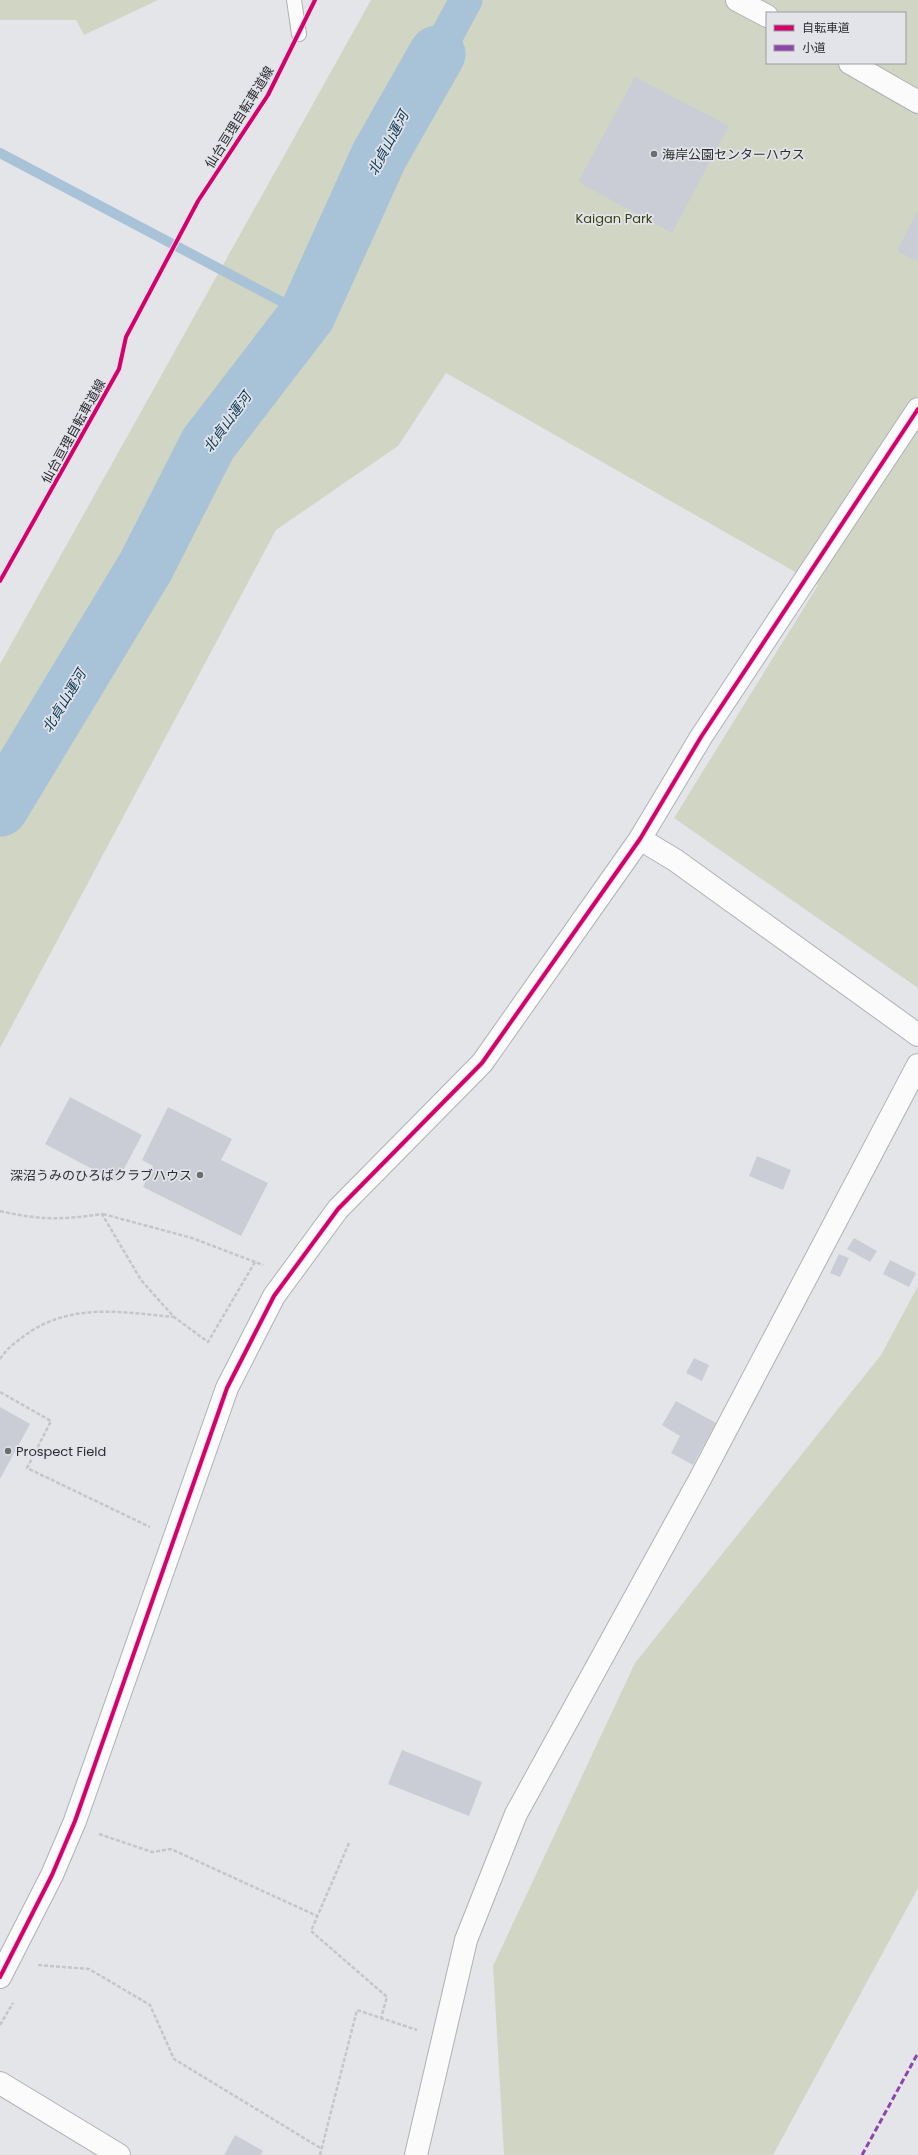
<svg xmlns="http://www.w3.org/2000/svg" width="918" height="2155" font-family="Poppins,'Noto Sans JP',sans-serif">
<rect width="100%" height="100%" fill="#e4e5e8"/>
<g fill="#d1d6c4" fill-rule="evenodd">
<path d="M0,0H158L84,35L76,20H0Z"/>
<path d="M371,0H918V988L674,818L818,585L446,373L398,446L276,530L0,1048V664ZM767,13H905V63H767Z"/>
<path d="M918,1286V1888L773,2155H504L493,1966L635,1663L881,1355Z"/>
</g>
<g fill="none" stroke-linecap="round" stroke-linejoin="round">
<path stroke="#a8c2d7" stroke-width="10" d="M0,153L307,315"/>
<path stroke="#a8c2d7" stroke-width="33" d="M437,54L466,0"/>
<path stroke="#a8c2d7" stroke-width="57" d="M0,808L146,566L208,444L307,315L379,156L437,54"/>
</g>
<g fill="#cacdd5">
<path d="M635,77L729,126L672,233L578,182Z"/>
<path d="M918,210V261L897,251Z"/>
<path d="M70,1097L142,1135L117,1182L45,1144Z"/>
<path d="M168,1107L232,1139L221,1160L268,1183L241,1236L143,1187L153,1166L142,1160Z"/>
<path d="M757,1156L791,1170L783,1190L749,1176Z"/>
<path d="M854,1238L877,1251L870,1262L847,1249Z"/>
<path d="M839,1254L849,1258L840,1277L830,1273Z"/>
<path d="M890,1260L916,1273L909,1287L883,1274Z"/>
<path d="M694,1358L709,1365L702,1381L686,1373Z"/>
<path d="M676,1401L716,1423L693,1465L671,1453L680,1436L662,1425Z"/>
<path d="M0,1407L30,1424L0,1479Z"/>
<path d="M402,1750L482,1782L469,1816L388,1784Z"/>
<path d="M235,2135L263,2151L260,2155H224Z"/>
</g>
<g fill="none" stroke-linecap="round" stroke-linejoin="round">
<g stroke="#b0b1b4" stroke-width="16">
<path id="service" d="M294,0L299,34"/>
</g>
<g stroke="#b0b1b4" stroke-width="24">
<g id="minor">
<path d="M737,0L767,16"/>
<path d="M416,2155L466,1940L516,1814L700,1479L918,1065"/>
</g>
</g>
<g stroke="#b0b1b4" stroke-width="24">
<g id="tertiary">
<path d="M850,63L918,102"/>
<path d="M640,839L675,860L918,1035"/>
<path d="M0,1977L52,1875L75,1821L227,1388L274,1296L338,1209L482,1063L640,839L701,737L918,409"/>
</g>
</g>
<g stroke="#b0b1b4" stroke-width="24">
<path id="secondary" d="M0,2083L119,2155"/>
</g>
<g stroke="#c5c6c7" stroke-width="2.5" stroke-dasharray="4 2" stroke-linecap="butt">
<path d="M0,1211C39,1220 63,1220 102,1214L141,1280L174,1317L208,1342L255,1262L263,1265"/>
<path d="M103,1214L192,1238L255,1262"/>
<path d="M0,1359C6,1349 15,1343 24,1336C70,1302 121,1312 174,1317"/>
<path d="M0,1392L51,1421L27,1468L150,1527"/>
<path d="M99,1834L152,1852L171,1849L317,1916"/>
<path d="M349,1843L311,1931L387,1997L381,2018"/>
<path d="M38,1965L89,1969L150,2005L174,2059L322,2149"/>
<path d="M0,2025L13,2003"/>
<path d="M320,2155L357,2010L417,2030"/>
</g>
<use href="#service" stroke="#fbfbfc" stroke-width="14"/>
<use href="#minor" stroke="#fbfbfc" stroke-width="22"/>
<use href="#tertiary" stroke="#fbfbfc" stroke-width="22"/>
<use href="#secondary" stroke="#fbfbfc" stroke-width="22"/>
<path stroke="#8e44ad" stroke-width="3" stroke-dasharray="6 3" stroke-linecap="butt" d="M862,2155L918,2053"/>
<g stroke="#e2e4ea" stroke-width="6">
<g id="cycleway">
<path d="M0,581L119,369L126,337L198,201L268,95L315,0"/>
<path d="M0,1977L52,1875L75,1821L227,1388L274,1296L338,1209L482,1063L640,839L701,737L918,409"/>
</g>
</g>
<use href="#cycleway" stroke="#d6006c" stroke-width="4"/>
</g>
<g fill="#6c6d70" stroke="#e2e4ea" stroke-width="1.5">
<circle cx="654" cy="154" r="4"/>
<circle cx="200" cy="1175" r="4"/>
<circle cx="8" cy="1451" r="4"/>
</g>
<g text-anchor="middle" stroke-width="3.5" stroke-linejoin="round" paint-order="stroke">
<g font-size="13" fill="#2c2d2f" stroke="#e2e4ea">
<text transform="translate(239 117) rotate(-58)" y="5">仙台亘理自転車道線</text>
<text transform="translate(73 431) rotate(-61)" y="5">仙台亘理自転車道線</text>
</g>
<g font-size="13" fill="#2c2d2f" stroke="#e2e4ea" text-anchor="start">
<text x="662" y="159">海岸公園センターハウス</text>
<text x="192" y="1180" text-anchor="end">深沼うみのひろばクラブハウス</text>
<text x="16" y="1456">Prospect Field</text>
</g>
<g font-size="13" fill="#3a4111" stroke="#e2e4ea">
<text x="614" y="223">Kaigan Park</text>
</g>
<g font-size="14" font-style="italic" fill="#083653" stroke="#e2e4ea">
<text transform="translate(388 143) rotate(-62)" y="5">北貞山運河</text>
<text transform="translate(227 422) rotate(-54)" y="5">北貞山運河</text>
<text transform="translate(64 701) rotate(-59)" y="5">北貞山運河</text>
</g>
</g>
<rect x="766" y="12" width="140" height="52" fill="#e2e4ea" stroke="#999b9f"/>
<rect x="774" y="25" width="20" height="6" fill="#d6006c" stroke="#999b9f"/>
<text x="802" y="32" font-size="12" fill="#2c2d2f">自転車道</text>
<rect x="774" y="45" width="20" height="6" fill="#8e44ad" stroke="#999b9f"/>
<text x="802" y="52" font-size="12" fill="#2c2d2f">小道</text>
</svg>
